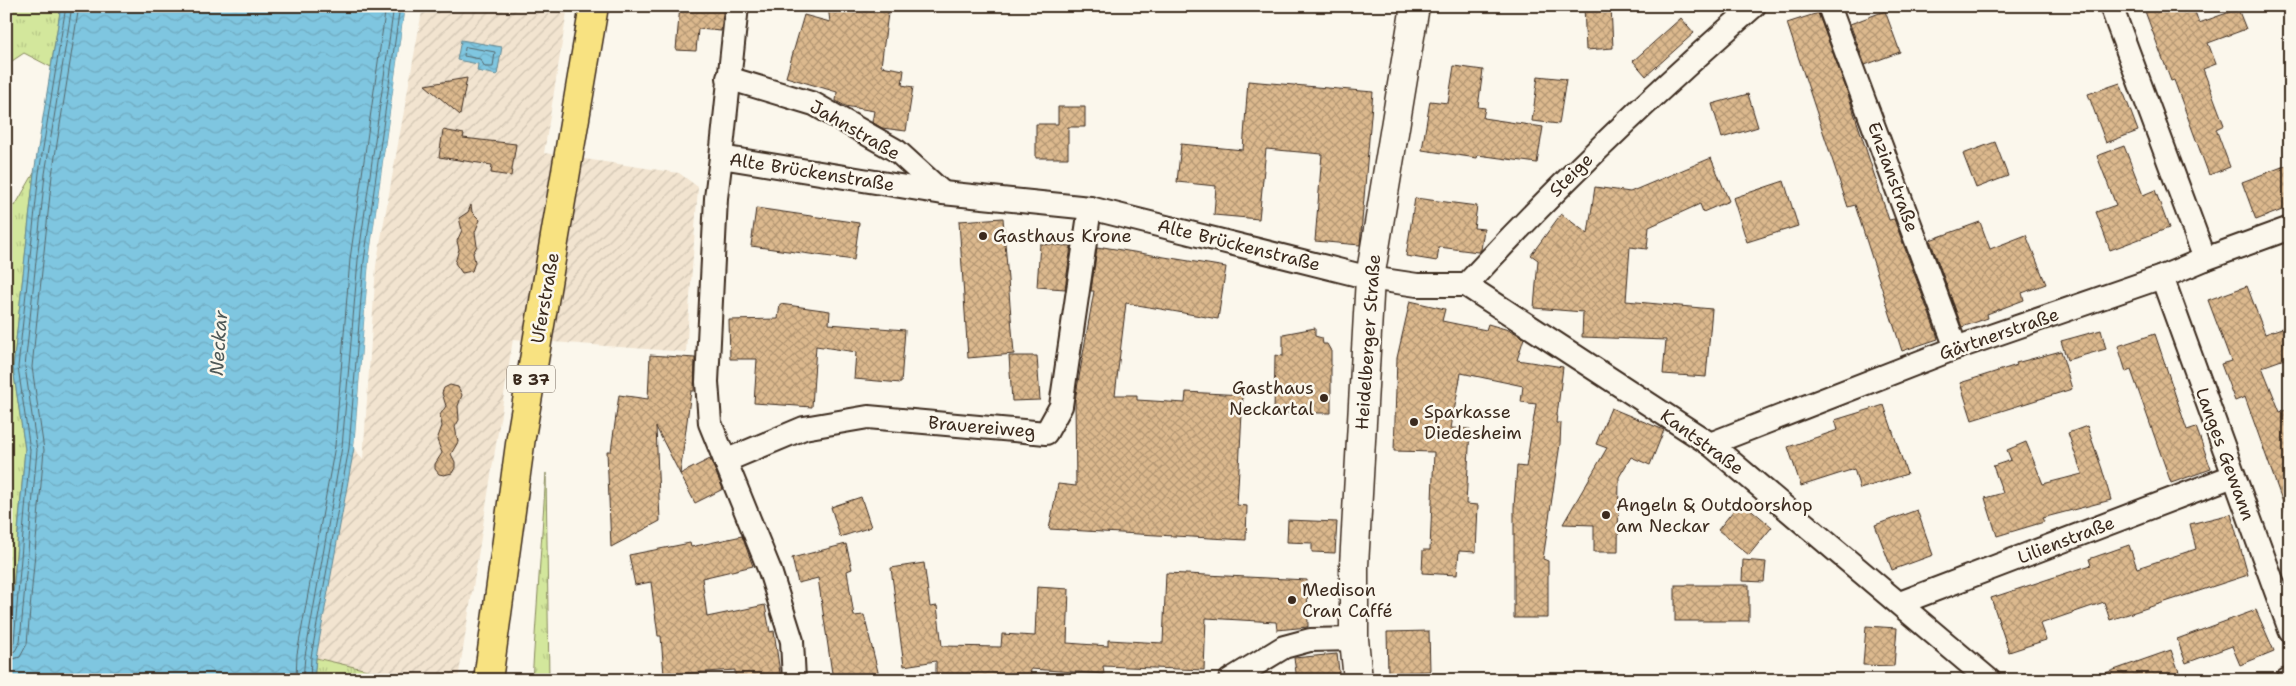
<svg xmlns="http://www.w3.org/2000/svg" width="2296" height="686" font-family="'Shantell Sans',sans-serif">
<defs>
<pattern id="industrial-furrows" width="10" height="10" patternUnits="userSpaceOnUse" patternTransform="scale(1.25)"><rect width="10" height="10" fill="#f2e4d0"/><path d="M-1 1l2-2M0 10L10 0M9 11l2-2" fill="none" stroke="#d0c4b2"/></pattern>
<pattern id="grass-tufts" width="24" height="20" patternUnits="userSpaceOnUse" patternTransform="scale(1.25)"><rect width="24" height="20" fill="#d3e79c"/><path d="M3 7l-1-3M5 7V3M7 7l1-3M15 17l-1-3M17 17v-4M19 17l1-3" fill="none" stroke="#b6c686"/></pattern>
<pattern id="water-waves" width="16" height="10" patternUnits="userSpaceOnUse" patternTransform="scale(1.25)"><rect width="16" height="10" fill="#7fc6e0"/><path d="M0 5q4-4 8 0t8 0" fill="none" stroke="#6faac0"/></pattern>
<pattern id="building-cross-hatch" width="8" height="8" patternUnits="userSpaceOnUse" patternTransform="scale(1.25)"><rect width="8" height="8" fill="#dcb98e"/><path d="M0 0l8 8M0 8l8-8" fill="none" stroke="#b49773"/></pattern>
</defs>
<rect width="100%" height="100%" fill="#fbf7ec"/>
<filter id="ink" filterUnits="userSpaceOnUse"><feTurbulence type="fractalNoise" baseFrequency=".02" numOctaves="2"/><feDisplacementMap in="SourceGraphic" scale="10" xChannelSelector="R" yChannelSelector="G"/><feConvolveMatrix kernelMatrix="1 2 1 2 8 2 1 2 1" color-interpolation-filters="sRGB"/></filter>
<g filter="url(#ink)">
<path fill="url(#industrial-furrows)" d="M423,6H568L544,153L679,173L698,187L686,352L513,339L458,680H410L316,658L354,448L363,460L376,266Z"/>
<g fill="url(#grass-tufts)" stroke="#87885d">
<path d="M6,6H61L51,67L24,53L6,65Z"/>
<path d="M34,173L13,368L25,449L6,670V203L15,206Z"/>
<path d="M546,473L549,680H532Z"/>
<path d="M316,658L410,680H314Z"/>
</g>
<g fill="url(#water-waves)" stroke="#648892">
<path d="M61,6H405L369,261L354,448L316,658L314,680H6L25,449L13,368L34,173Z"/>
<path d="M461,40L502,47L497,75L477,71L478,64L457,60Z"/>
</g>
<path fill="#fbf7ec" d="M405,6H408L371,261L356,451L354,448L369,261Z"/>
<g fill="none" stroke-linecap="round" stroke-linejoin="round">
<g stroke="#56686c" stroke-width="1">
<path d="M467,47L495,52L493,67H485L480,59L464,56L465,48Z"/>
<path d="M6,647L11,646L14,642L30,450L18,367L39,173L66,6"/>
<path d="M6,654L15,651L20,642L37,450L25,367L45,174L72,6"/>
<path d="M6,661L20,657L27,644L44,450L32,367L52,175L79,6"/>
<path d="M296,680L297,654L335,446L350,259L386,6"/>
<path d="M303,680L305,656L342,447L358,260L394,6"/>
<path d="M310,680L311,657L349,448L364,261L400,6"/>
</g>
</g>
<g fill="url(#building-cross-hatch)" stroke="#3b2a1e">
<path d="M680,6H724L721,31L698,29L696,51L676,50Z"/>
<path d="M828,6H889L881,66L904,70L902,85L913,87L906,131L882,128L872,122L874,111L845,106L836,101L837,92L786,77L804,15L830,22Z"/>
<path d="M1584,6H1611L1613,48L1586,50Z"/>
<path d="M2143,6H2193L2199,23L2238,9L2246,29L2208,43L2216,64L2203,69L2224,125L2216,129L2230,167L2209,175L2174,80L2171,81Z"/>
<path d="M1885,11L1900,52L1865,65L1850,24Z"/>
<path d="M1818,13L1846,88L1889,220L1894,219L1937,335L1938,339L1902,351L1855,205L1848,207L1787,23Z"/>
<path d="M1681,18L1694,33L1646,76L1633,61Z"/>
<path d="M1454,66L1483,70L1478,107L1485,108L1483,118L1543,127L1537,163L1478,155L1477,158L1422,150L1430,101L1448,103Z"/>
<path d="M1538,76L1566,79L1559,124L1532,121Z"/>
<path d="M467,78L460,115L425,85Z"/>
<path d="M1248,81L1373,92L1360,245L1315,241L1322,154L1266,149L1259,219L1214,215L1216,186L1177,182L1181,144L1243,150Z"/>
<path d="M2120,83L2138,131L2106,143L2088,94Z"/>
<path d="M1748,94L1758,127L1722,138L1712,104Z"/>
<path d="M1058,107H1085V127H1068V158H1036V124H1058Z"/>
<path d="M443,130L464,134L463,138L516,144L511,176L491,173L492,165L439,157Z"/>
<path d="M1995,142L2008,176L1976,188L1963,154Z"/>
<path d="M2124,146L2143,195L2155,190L2169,228L2110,250L2096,212L2116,205L2097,156Z"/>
<path d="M1711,158L1729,201L1703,212L1700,204L1649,227L1647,249L1630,247L1626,301L1712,309L1706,377L1663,374L1666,340L1582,337L1583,312L1534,308L1538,260L1531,255L1561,214L1588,234L1595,187L1630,192Z"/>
<path d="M2290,164V207L2256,220L2242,182Z"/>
<path d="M1784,181L1798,226L1747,242L1733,198Z"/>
<path d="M1415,198L1477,206L1474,228L1484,229L1481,250L1478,252L1439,247L1437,261L1406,256Z"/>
<path d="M471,205L472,212L480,220L475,232L477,246L473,253L475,262L472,271L462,273L455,263L459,249L457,241L462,230L459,218L468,212Z"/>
<path d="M756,208L859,223L854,260L751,246Z"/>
<path d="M1003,218L1014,354L968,358L959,221Z"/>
<path d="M1980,222L1990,249L2026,235L2046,284L2022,293L2024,300L1987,314L1988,318L1962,327L1930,240Z"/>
<path d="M1040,244L1071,246L1065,289L1037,287Z"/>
<path d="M1103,247L1226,267L1218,319L1126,303L1115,395H1137V400L1185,403L1186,392L1243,395L1237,505L1247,506L1246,540L1049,529L1058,484L1076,486L1075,400L1094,291H1091L1097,248L1103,249Z"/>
<path d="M2247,286L2265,334L2290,325V357L2262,367L2280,412L2290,409V514H2287L2245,397L2235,401L2221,364L2231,361L2208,300Z"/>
<path d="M1410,301L1445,309L1442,321L1486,330L1488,324L1512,331L1524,338L1517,360L1563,367L1556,423H1561L1560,444L1543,559L1548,561V618H1514V507L1517,466L1526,467L1536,404L1521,402L1523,386L1461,373L1451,428L1470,429L1466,504L1478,505L1476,552L1459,551L1457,575L1422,573L1423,550H1430L1434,452L1394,451L1397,358Z"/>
<path d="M780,304L830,311L829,324L905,330L901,383L854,379L856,352L816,346L812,407L754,403L757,359H730L729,320L778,319Z"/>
<path d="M1315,328V336L1322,338L1323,344H1327L1331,351V413H1274L1275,355L1283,356V334Z"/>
<path d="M2101,330L2106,349L2067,360L2061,341Z"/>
<path d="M2155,334L2187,430L2196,427L2211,469L2171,483L2131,370L2126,372L2118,346Z"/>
<path d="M2061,351L2072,389L1972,420L1960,383L2017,365L2016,363Z"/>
<path d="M650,355L695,358L694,391H691L680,474L710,459L723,489L695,503L656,427L660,521L611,547L607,451H611L619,395L648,399Z"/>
<path d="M1009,356H1037L1040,400L1012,401Z"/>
<path d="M450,385L458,387L462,395L458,406L459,420L455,427L458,442L451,454L455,462V468L452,473L444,475L439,474L435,469V464L442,453L437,440L442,426L440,415L446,406L442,393L444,388Z"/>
<path d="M1884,405L1907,474L1860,489L1854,469L1801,486L1788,447L1838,430L1835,420Z"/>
<path d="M1611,408L1664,430L1650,465L1631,457L1619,477L1618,552H1594V525L1563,524L1607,448L1596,444Z"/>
<path d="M2087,426L2102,469L2111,500L2042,518L2044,522L1997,536L1985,498L2003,493L1993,466L2011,460L2007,450L2026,442L2043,484L2082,474L2068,433Z"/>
<path d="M861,497L871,527L840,537L831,507Z"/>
<path d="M1741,501L1772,527L1749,555L1718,530Z"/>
<path d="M1917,510L1933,555L1892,570L1875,525Z"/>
<path d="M2231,514L2248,575L2110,620L2104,602L2040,624L2046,640L2009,652L1991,598L2091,565L2089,559L2129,545L2137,568L2196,549L2190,524Z"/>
<path d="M1288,520L1337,522L1335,553L1312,552V543L1287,542Z"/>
<path d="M742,536L753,566L702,578L707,617L765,605L770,632L774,631L781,680H735V670L664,675L661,636H658L651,582L635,585L629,555L690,543L691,547Z"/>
<path d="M846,544L852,569L847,571L854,616L864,615L880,680H833L818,578L798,583L792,558Z"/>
<path d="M1743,560L1766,562L1764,582L1742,581Z"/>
<path d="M924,563L930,607L937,606L942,646L1001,647L1002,634L1035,636L1037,587L1069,589L1067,643L1108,646V640L1163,643L1166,573L1307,580L1308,627L1277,630L1276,622L1206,618L1204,670L1103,666L1104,674L1031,669L1030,680H936V661L904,666L891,568Z"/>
<rect x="1675" y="585" width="74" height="36"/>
<path d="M2256,610L2274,651L2240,665L2232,646L2186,663L2177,639Z"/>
<path d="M1866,626L1897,628L1894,666L1863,665Z"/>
<path d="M1429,631L1430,671L1388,673L1387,632Z"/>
<path d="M2171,650L2182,680H2095L2094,677Z"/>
<path d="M1337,654L1340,680H1297L1294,658Z"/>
</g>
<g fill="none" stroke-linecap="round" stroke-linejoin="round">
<g stroke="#3b2a1e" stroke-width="26">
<g id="minor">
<path d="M1829,6L1956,348"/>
<path d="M2111,6L2205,259"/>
<path d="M728,78L814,104L897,151L943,193"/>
<path d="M721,157L737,6"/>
<path d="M2162,277L2290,630"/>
<path d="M1466,285L1710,444L1989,680"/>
<path d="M1710,444L1956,348L2162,277L2205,259L2290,228"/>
<path d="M725,461L804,428L868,417L1046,433L1061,406L1090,208"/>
<path d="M1900,603L2233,476"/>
<path d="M794,680L792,641L770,571L710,423L707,382L716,198L721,157L943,193L1090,208L1370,278L1417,285H1466C1557,186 1653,94 1754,6"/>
<path d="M1230,680L1284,647L1310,640L1354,639"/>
<path d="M2287,680L2290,679"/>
</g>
</g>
<g stroke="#3b2a1e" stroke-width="31">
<path id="tertiary" d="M1358,680L1354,639V566L1370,278L1415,6"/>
</g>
<g stroke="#3b2a1e" stroke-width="31">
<path id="primary" d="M488,680L521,437L594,6"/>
</g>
<use href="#minor" stroke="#fbf7ec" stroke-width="22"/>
<use href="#tertiary" stroke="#fbf7ec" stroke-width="28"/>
<use href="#primary" stroke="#f8e281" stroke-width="28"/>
</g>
</g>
<g fill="#3b2a1e" stroke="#fbf7ec" stroke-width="2">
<circle cx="983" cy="236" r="5"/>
<circle cx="1324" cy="398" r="5"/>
<circle cx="1414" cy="422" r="5"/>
<circle cx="1606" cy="515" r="5"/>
<circle cx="1292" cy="600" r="5"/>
</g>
<g text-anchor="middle" stroke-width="5" stroke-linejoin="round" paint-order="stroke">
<rect fill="#fbf7ec" stroke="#75685c" stroke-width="1" x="507" y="365.5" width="48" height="27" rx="4"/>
<g font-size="16" font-weight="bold" fill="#3b2a1e">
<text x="531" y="385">B 37</text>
</g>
<g font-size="18" fill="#3b2a1e" stroke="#fbf7ec">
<text transform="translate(855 130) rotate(30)" y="6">Jahnstraße</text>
<text transform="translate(812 172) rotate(9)" y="6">Alte Brückenstraße</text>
<text transform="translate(1571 175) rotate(-45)" y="6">Steige</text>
<text transform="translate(1893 177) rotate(70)" y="6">Enzianstraße</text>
<text transform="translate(1239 245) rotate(14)" y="6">Alte Brückenstraße</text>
<text transform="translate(545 298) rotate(-80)" y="6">Uferstraße</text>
<text transform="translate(1999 334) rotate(-19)" y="6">Gärtnerstraße</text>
<text transform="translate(1368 342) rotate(-86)" y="6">Heidelberger Straße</text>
<text transform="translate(982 427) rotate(5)" y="6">Brauereiweg</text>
<text transform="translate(1702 442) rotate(36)" y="6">Kantstraße</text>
<text transform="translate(2225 454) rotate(70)" y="6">Langes Gewann</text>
<text transform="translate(2066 540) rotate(-21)" y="6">Lilienstraße</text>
</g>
<g font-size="18" fill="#3b2a1e" stroke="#fbf7ec" text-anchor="start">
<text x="993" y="242">Gasthaus Krone</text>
<text x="1314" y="394" text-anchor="end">Gasthaus<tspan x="1314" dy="21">Neckartal</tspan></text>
<text x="1424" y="418">Sparkasse<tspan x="1424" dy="21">Diedesheim</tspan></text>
<text x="1616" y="511">Angeln &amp; Outdoorshop<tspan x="1616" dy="21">am Neckar</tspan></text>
<text x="1302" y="596">Medison<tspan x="1302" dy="21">Cran Caffé</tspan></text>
</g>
<g font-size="19" font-style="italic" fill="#4f5958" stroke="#fbf7ec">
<text transform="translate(218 343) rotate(-86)" y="7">Neckar</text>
</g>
</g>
<rect width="2296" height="686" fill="none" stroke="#fbf7ec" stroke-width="25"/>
<rect x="12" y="12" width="2271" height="661" fill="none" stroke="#3b2a1e" stroke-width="2" filter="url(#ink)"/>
</svg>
